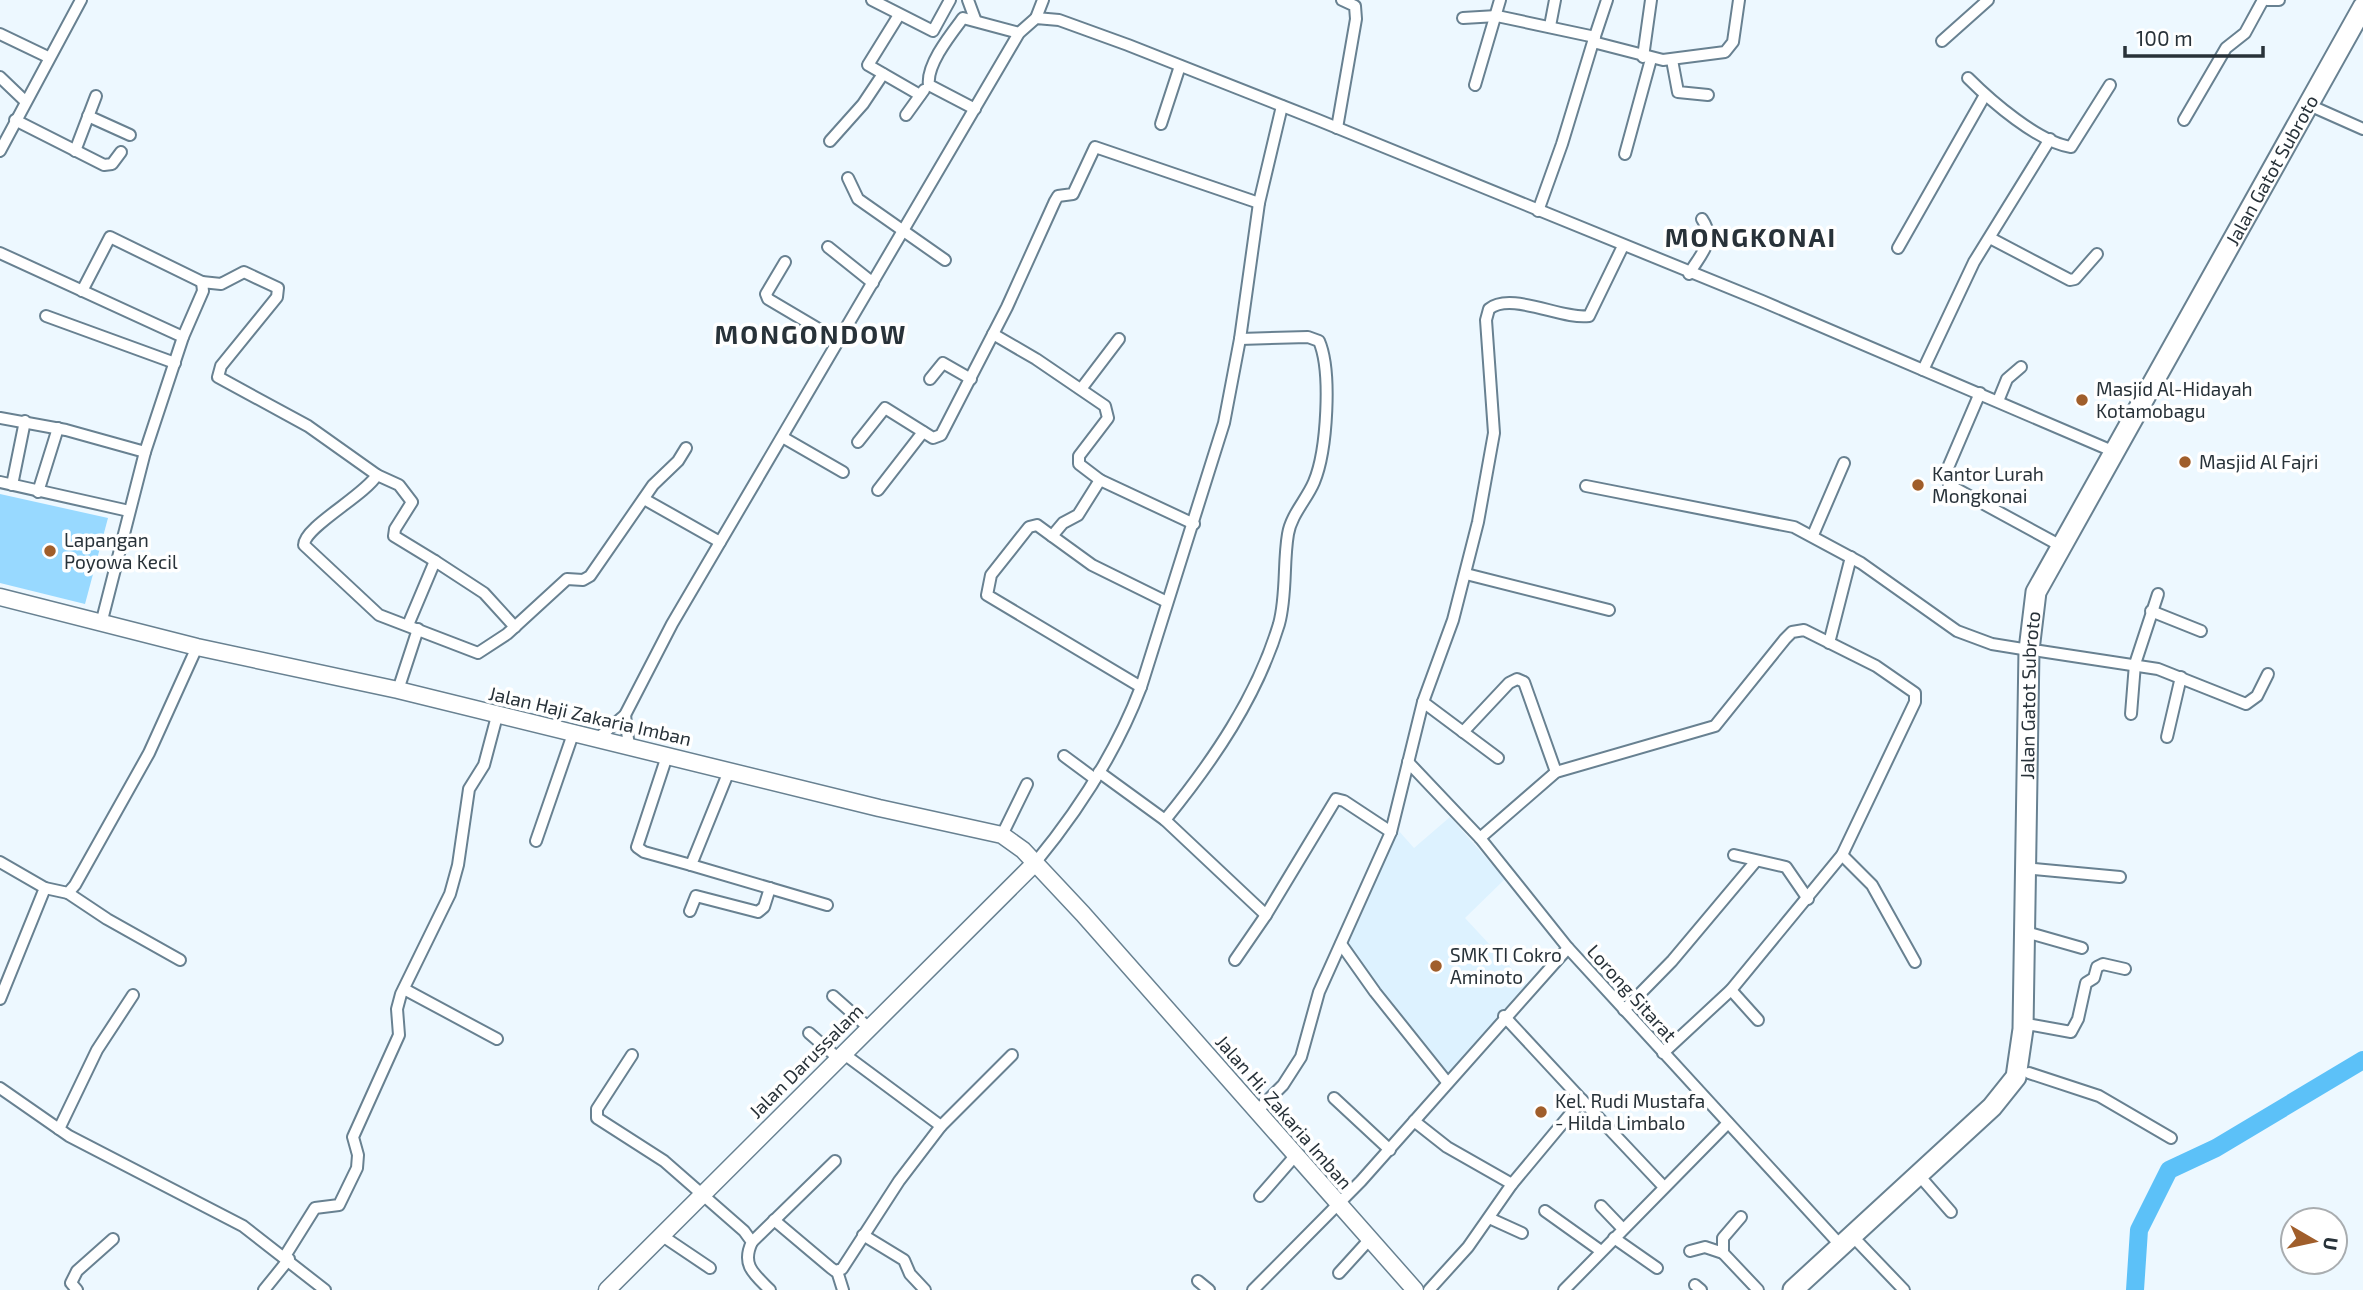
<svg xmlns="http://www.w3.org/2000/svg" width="2363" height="1290" font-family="'Exo 2',sans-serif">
<rect width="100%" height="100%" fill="#edf8ff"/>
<path fill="#ddf2ff" d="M1450,817L1505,879L1465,918L1528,986L1446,1079L1347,947L1398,830L1414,848Z"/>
<path fill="#98d9ff" d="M0,494L108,518L85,604L0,583Z"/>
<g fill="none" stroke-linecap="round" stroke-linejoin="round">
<path stroke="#5cc1f8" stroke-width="18" d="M2135,1290L2139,1230L2169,1170L2216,1148L2363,1060"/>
<g stroke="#688191" stroke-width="14">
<g id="street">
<path d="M872,0L933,31L950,0"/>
<path d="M968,0L975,19"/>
<path d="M2267,0H2279"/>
<path d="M899,15L868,65L920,95"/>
<path d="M1036,18L1043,0"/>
<path d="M1463,18L1497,16L1595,37"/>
<path d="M1550,26L1555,0"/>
<path d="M0,34L48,57"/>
<path d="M1942,41L1988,0"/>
<path d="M1593,42L1607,0"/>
<path d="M1643,57L1651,0"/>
<path d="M1672,60L1678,92L1708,95"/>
<path d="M0,77L25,101"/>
<path d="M1968,78C1991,101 2038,142 2071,147L2110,85"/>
<path d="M1475,85L1500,0"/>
<path d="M975,109L929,85C926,65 951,34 963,18L1019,33"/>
<path d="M2318,109L2363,129"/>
<path d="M906,115L924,90"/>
<path d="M88,116L130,135"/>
<path d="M15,120L104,165L112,164L121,152"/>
<path d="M2184,120L2226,48L2245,33L2263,0"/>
<path d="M1161,124L1180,66"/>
<path d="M1337,128L1356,19L1355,6L1342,0"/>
<path d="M830,141L863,104L883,74"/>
<path d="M0,151L81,0"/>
<path d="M75,151L96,96"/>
<path d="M1625,154L1651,59"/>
<path d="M848,178L858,199L945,260"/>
<path d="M1538,211L1562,144L1593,42L1663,60L1725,52L1733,42L1739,0"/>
<path d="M1990,238L2070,280L2075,279L2097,254"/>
<path d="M828,247L873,283"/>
<path d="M1898,248L1985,95"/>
<path d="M0,253L183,337L145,452L102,620"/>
<path d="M785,262L766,294L768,299L839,341"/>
<path d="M1689,274C1701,253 1717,241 1702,219"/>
<path d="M82,291L110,237L202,282"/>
<path d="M46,316L175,363"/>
<path d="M993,334L1036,359L1105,406L1108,418L1079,456V464L1100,480L1194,524"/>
<path d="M183,337L203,291L202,282L221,284L244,272L278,288L277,297L221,366L218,377L308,426L377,475L399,485L412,502L395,529L394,536L435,561"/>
<path d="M1923,370L1974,262L2050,139"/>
<path d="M930,379L943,363L971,379"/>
<path d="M1081,389L1119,339"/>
<path d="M1980,393L1947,470L1949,485L2061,546"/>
<path d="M1998,401L2007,379L2021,367"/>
<path d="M0,418L66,430L145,452"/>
<path d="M784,438L843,472"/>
<path d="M858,442L885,408L933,438L941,435L1007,307L1055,201L1058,196L1073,194L1095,147L1259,203"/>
<path d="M377,475C364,496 304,527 304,545L379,615L478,653L507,634L567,579L583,580L590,576L653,485L678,461L686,448"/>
<path d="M1100,480L1078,515L1063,523L1052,536L1037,525L1029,527L991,575L987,595L1141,687"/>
<path d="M0,482L129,511"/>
<path d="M12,485L25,421"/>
<path d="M1586,486L1794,527L1861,563L1957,631L1992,644L2029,650"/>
<path d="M878,490L923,432"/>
<path d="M38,492L58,428"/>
<path d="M644,499L720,542"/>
<path d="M1813,535L1844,463"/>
<path d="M1052,536L1092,565L1167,602"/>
<path d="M1466,574L1609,610"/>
<path d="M2151,611L2201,631"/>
<path d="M408,625L435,561L484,593L515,627"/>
<path d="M1829,643L1851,557"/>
<path d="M2040,651L2158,669L2246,704L2257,696L2268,674"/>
<path d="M398,690L418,629"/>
<path d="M1423,702L1498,758"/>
<path d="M2131,714L2135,664L2158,594"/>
<path d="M625,715L629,747"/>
<path d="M1463,732L1509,683L1517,679L1524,682L1556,772"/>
<path d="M2167,737L2181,677"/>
<path d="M597,739L625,715L672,624L1019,33L1036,18L1059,20L1128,45L1318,120L1762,301L2117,453"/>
<path d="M667,756L637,847L644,852L691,865"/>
<path d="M1064,756L1095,779"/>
<path d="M1408,762L1480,838L1568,948"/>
<path d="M729,771L691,865L827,905"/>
<path d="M1099,772L1165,820C1213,761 1257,697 1279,624C1287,595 1283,563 1288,534C1291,515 1307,499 1314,482C1327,451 1332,371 1319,341L1308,337L1240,339"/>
<path d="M1165,820L1266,915"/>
<path d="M1002,835L1027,784"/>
<path d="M1480,838L1556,772L1715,726L1785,639L1792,632L1804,630L1876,666L1915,693V702L1842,855L1731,990L1663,1053"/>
<path d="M536,841L573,734"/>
<path d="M1734,855L1786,867L1808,899"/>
<path d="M1842,855L1872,885L1915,962"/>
<path d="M0,862L45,888L0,999"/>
<path d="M1035,863C1078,811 1117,750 1141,687L1224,423L1240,339L1259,203L1282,106"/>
<path d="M2034,869L2120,877"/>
<path d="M45,888L68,893L75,885L149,753L197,647"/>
<path d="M68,893L107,919L180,960"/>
<path d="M690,911L696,896L758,912L764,907L770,888"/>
<path d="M2033,934L2082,948"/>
<path d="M1341,944L1375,992L1447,1082"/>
<path d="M1235,960L1266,915L1336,799L1344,801L1391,832"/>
<path d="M404,989L497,1039"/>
<path d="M1731,990L1758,1020"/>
<path d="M833,996L869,1028"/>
<path d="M1624,1010L1672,961L1756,861"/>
<path d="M1504,1016L1582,1100"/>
<path d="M2032,1025L2071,1032L2078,1019L2086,983L2094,978L2097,967L2103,964L2125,969"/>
<path d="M809,1033L839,1059"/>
<path d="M632,1055L597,1109V1118L664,1161L744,1231L752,1242C741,1265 754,1274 770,1290"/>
<path d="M2029,1073L2099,1096L2171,1138"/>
<path d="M0,1088L69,1136L243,1226L325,1290"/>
<path d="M1334,1098L1390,1150"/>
<path d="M1257,1111L1283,1085L1301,1057L1319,992L1391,832L1423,702L1453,620L1478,522L1494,433L1486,320L1489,309C1511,291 1562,320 1589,316L1623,246"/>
<path d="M1414,1121L1447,1147L1512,1184"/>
<path d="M941,1126L1012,1055"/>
<path d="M59,1129L97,1050L133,995"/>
<path d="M1924,1181L1951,1212"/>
<path d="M1260,1196L1295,1156"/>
<path d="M1601,1206L1623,1229"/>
<path d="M1545,1211L1601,1251"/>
<path d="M1741,1217L1723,1238V1253L1758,1290"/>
<path d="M1489,1218L1522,1233"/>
<path d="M774,1220L831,1268L835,1271L842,1269L899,1181L941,1126L844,1054"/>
<path d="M661,1235L710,1268"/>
<path d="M863,1235L904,1260L910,1274L925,1290"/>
<path d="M1614,1238L1657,1268"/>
<path d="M752,1242L835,1161"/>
<path d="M1859,1243L1904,1290"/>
<path d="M1690,1251L1705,1247L1723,1253"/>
<path d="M285,1256L315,1208L339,1205L357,1168L358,1155L353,1137L399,1035L397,1009L401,994L450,894L458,865L469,789L484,765L497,716"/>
<path d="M837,1271L843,1290"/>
<path d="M1339,1273L1369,1240"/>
<path d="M1198,1281L1209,1290"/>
<path d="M1695,1285L1701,1290"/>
<path d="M77,1290L71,1283L77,1271L113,1239"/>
<path d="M264,1290L289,1259"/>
<path d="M1253,1290L1361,1181L1568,948L1843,1248"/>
<path d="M1429,1290L1468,1247L1512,1184L1582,1100L1664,1187"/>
<path d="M1564,1290L1728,1123"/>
</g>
</g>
<g stroke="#688191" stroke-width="19">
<g id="secondary">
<path d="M0,597L197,647L398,690L879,808L1002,835L1023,850L1083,914L1415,1290"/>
<path d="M607,1290L1035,863"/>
</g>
</g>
<g stroke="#688191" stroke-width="23">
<g id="highway">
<path id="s1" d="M1793,1290L1992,1107L2016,1077L2023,1029L2029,650L2036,592L2363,7"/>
</g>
</g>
<use href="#street" stroke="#fff" stroke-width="10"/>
<use href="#secondary" stroke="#fff" stroke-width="16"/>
<use href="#highway" stroke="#fff" stroke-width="19"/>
</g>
<g fill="#a05e2b" stroke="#fff" stroke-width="2.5">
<circle cx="2082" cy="400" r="7"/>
<circle cx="2185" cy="462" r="7"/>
<circle cx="1918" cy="485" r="7"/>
<circle cx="50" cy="551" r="7"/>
<circle cx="1436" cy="966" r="7"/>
<circle cx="1541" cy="1112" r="7"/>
</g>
<g text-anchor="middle" stroke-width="7" stroke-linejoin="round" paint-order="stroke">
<g font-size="19" fill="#283239" stroke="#fff">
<text dy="7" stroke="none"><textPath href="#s1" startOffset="1278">Jalan Gatot Subroto</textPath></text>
<text dy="7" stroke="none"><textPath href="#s1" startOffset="691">Jalan Gatot Subroto</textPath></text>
<text transform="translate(590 716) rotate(13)" y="7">Jalan Haji Zakaria Imban</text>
<text transform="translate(1632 993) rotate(48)" y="7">Lorong Sitarat</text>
<text transform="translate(806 1061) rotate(-45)" y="7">Jalan Darussalam</text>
<text transform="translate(1284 1112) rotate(49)" y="7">Jalan Hi. Zakaria Imban</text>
</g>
<g font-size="19" fill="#283239" stroke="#fff" text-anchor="start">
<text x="2096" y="396">Masjid Al-Hidayah<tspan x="2096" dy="22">Kotamobagu</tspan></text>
<text x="2199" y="469">Masjid Al Fajri</text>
<text x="1932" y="481">Kantor Lurah<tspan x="1932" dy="22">Mongkonai</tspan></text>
<text x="64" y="547">Lapangan<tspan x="64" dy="22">Poyowa Kecil</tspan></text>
<text x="1450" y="962">SMK TI Cokro<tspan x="1450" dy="22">Aminoto</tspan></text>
<text x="1555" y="1108">Kel. Rudi Mustafa<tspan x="1555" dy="22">- Hilda Limbalo</tspan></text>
</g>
<g font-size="26" font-weight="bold" letter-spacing="2" fill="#283239" stroke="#fff">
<text x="1751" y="247">MONGKONAI</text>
<text x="811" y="344">MONGONDOW</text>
</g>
</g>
<g transform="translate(2314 1241) rotate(99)"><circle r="33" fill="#ffffff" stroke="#a9adb0" stroke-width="2"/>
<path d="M0-5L12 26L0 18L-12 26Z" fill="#a05e2b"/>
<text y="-10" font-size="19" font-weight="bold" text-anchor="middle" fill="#283239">U</text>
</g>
<path d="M2125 46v10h138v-10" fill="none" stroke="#283239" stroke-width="3.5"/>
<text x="2136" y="46" font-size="21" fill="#283239" stroke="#ffffff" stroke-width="5" paint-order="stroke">100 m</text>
</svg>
